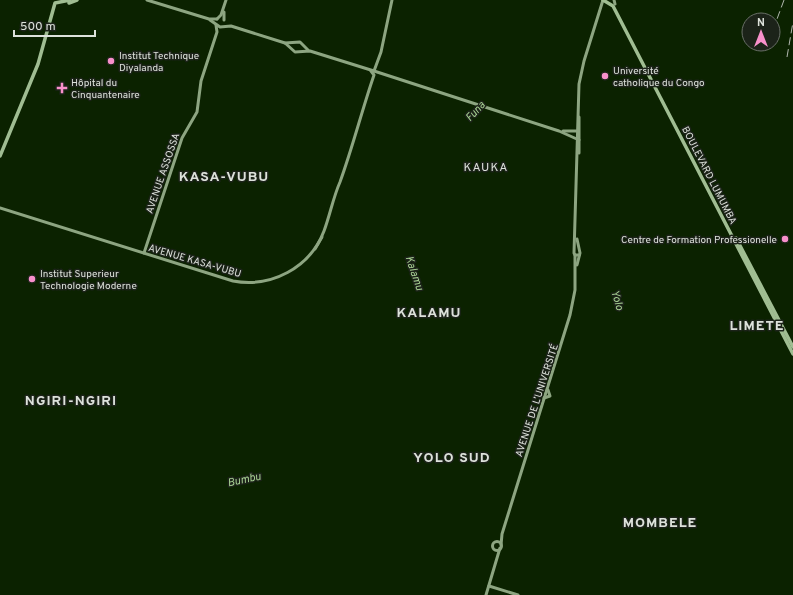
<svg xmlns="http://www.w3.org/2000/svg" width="793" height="595" font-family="Overpass,sans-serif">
<rect width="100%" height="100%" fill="#252d22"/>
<path fill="#0b2200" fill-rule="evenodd" d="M0,0H793V595H0ZM749,20H773V44H749Z"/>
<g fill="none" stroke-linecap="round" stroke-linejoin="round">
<g stroke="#8da581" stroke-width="3">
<path d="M147,0L209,19H217"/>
<path d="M614,0L615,4"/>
<path d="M224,12V20"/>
<path d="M217,19L221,15L226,0"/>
<path d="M210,20L220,27L231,26L285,43L300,42L308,50"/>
<path d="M285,43L295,52L310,51L374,71L381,52L392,0"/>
<path d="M374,71L559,131L579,140"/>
<path d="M579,117V153"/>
<path d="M563,131H577"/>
<path d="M0,208L233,281C271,288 310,268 324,231C330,215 333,198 340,182C352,149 361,114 372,81L374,75L371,71"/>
<path d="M315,249L322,237"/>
<path d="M144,253L182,138L197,112L201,81L217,32L216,25"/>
<path d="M579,255H575L574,253L579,84L584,61L603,0"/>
<path d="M577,265L580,253L577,239"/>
<path d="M544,398L550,396L548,390"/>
<circle cx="497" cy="546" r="4.5"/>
<path d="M501,545L502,534L570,315L575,290V255"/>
<path d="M489,586L518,595"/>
<path d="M486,595L500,548"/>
</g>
<g stroke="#a0bd92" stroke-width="3.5">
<path d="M603,0L613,6L793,354"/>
<path d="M69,3L77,0"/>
<path d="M0,156L38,64L55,3L70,0"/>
<path d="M736,238L793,347"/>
</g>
<g stroke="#b2b8b0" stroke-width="1" stroke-dasharray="8 4" stroke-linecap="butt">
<path d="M773,30L784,0"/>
<path d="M762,51L763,44"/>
<path d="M787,57L793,22"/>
</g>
</g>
<g fill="#f890cb" stroke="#1c2319" stroke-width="1.5">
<circle cx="111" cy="61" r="4"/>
<circle cx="605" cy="76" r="4"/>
<path d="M60 82h4v4h4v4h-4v4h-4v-4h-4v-4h4z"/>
<circle cx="785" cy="239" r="4"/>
<circle cx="32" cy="279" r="4"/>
</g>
<g text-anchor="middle" stroke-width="3" stroke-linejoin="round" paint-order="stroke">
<g font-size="10" fill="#dde2db" stroke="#1c2319" text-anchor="start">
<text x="119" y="59">Institut Technique<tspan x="119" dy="12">Diyalanda</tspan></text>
<text x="613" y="74">Université<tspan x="613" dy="12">catholique du Congo</tspan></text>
<text x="71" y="86">Hôpital du<tspan x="71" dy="12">Cinquantenaire</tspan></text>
<text x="777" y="243" text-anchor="end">Centre de Formation Professionelle</text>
<text x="40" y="277">Institut Superieur<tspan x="40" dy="12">Technologie Moderne</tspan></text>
</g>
<g font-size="10" fill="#dde2db" stroke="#1c2319">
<text transform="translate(162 173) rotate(-71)" y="4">AVENUE ASSOSSA</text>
<text transform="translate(710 175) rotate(63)" y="4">BOULEVARD LUMUMBA</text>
<text transform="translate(195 260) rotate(16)" y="4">AVENUE KASA-VUBU</text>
<text transform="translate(536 400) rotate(-72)" y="4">AVENUE DE L’UNIVERSITÉ</text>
</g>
<g font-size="11" font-style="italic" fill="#a9d394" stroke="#1c2319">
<text transform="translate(475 111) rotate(-47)" y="4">Funa</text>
<text transform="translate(415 273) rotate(71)" y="4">Kalamu</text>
<text transform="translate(618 300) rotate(74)" y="4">Yolo</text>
<text transform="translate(244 479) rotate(-12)" y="4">Bumbu</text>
</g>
<g font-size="12" letter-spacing="1" fill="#dde2db" stroke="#1c2319">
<text x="486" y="171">KAUKA</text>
</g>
<g font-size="14" font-weight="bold" letter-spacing="1" fill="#dde2db" stroke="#1c2319">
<text x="224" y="181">KASA-VUBU</text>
<text x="429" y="317">KALAMU</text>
<text x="757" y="330">LIMETE</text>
<text x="71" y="405">NGIRI-NGIRI</text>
<text x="452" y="462">YOLO SUD</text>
<text x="660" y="527">MOMBELE</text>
</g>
</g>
<g transform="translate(761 32)"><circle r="19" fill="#1c2319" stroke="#696f67"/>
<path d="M0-3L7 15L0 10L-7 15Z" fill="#f890cb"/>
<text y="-6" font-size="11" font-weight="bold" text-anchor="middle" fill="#dde2db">N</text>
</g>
<path d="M14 30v6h81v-6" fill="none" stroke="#dde2db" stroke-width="2"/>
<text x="20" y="30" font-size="12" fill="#dde2db" stroke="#1c2319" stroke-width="3" paint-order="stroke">500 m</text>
</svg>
